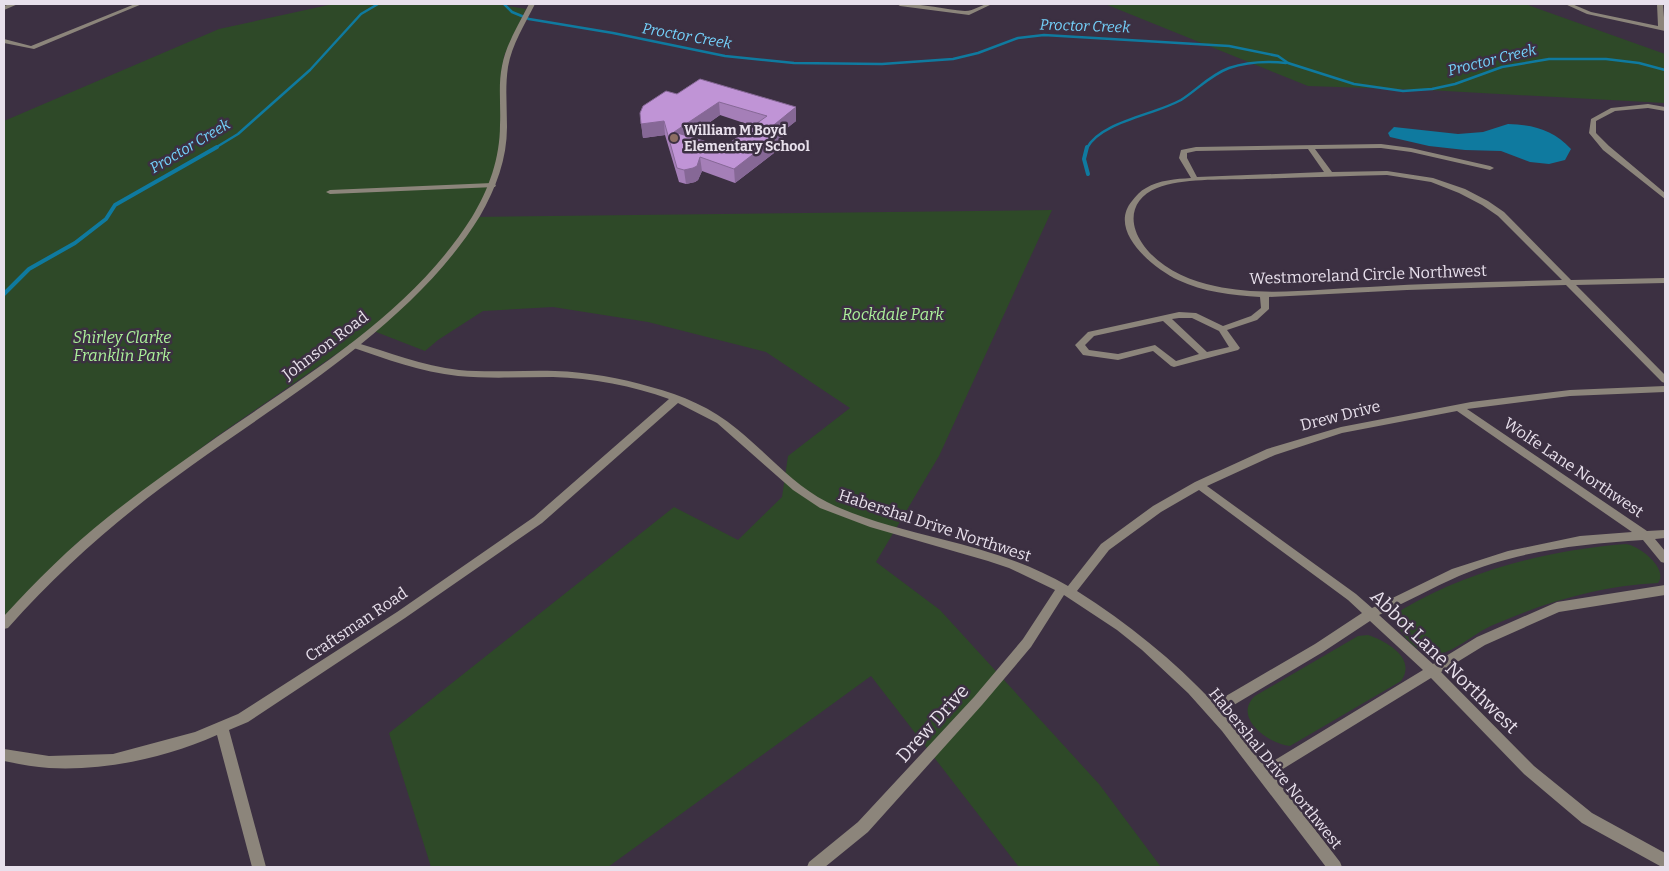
<svg xmlns="http://www.w3.org/2000/svg" width="1669" height="871" font-family="Bitter,serif">
<rect width="100%" height="100%" fill="#3c3042"/>
<g fill="#2e4928">
<path d="M333,4H495L526,9L504,56L502,76L506,129L490,190L474,217L1052,210L939,456L876,562L940,610L1099,784L1161,867H1019L871,676L608,867H431L389,733L674,507L738,540L782,497L788,456L850,408L766,352L648,322L553,307L483,311L438,340L425,351L371,330L213,439L77,543L4,618V121L219,29Z"/>
<path d="M1105,4H1525L1665,54V103L1428,90L1308,86Z"/>
<path d="M1626,544C1640,546 1669,569 1658,583C1599,586 1546,602 1493,625C1476,632 1456,651 1439,654C1420,657 1393,632 1398,613L1403,609C1470,570 1549,550 1626,544Z"/>
<path d="M1368,635C1387,641 1417,659 1401,681L1290,746C1268,744 1232,717 1255,696L1358,636Z"/>
</g>
<path fill="#0f7a9f" d="M1508,124C1535,125 1553,130 1571,149L1565,160L1549,164L1530,162L1501,151L1465,150L1429,146L1390,137L1388,133L1394,127L1458,134L1483,132Z"/>
<g fill="none" stroke-linecap="round" stroke-linejoin="round">
<g stroke="#0f7a9f" stroke-width="2.5">
<path d="M504,4L512,12L529,19L613,33L725,56L794,63L882,64L953,59L978,53L1018,38L1044,35L1229,46L1278,56L1288,63L1354,84L1403,91L1432,89L1455,84L1502,67L1549,59H1606L1639,63L1665,70"/>
<path d="M215,148L238,134L310,70L361,14L378,4"/>
<path d="M1087,148C1100,122 1154,115 1181,100C1197,90 1210,75 1229,68C1247,62 1267,61 1286,63"/>
</g>
<g stroke="#0f7a9f" stroke-width="4">
<path d="M1087,147L1084,159L1088,174"/>
<path d="M4,294L29,269L75,243L106,219L115,205L217,147"/>
</g>
<g fill="#8c857b" fill-rule="evenodd">
<path d="M10,4H18L4,10V6Z"/>
<path d="M135,4H142L34,49L4,43V39L31,46Z"/>
<path d="M897,4C920,3 943,9 965,11C975,11 982,3 992,4L969,15L900,6Z"/>
<path d="M1565,4H1572L1591,12L1658,26L1657,4H1663L1665,31L1587,14Z"/>
<path d="M1648,104L1665,107V111L1648,108L1615,111L1596,121V133L1609,146L1665,193V199L1603,150L1589,133L1591,119L1611,108Z"/>
<path d="M1381,144L1411,148L1490,166L1494,168L1490,170L1411,152L1381,148L1315,149L1332,172L1387,171L1433,178L1465,189L1488,201L1504,212L1571,280L1665,278V283L1576,285L1665,375V383L1662,382L1566,285L1407,290L1269,297V309L1257,320L1227,330L1240,348L1238,350L1174,367L1171,366L1153,351L1118,360L1083,355L1075,345L1088,332L1179,312L1196,313L1223,326L1251,316L1261,308L1260,297C1232,295 1203,292 1178,280C1153,268 1107,231 1132,201C1136,196 1140,191 1146,188C1159,180 1176,179 1191,178L1179,158L1181,150L1196,147ZM1308,149L1324,172L1197,177L1187,158V153L1196,151ZM1387,175L1431,182L1459,193L1482,205L1498,216L1562,280C1497,282 1433,283 1369,287C1318,289 1264,297 1215,286C1188,281 1157,266 1142,243C1127,221 1132,198 1157,188C1182,178 1221,180 1247,179C1294,178 1340,176 1387,175ZM1179,318H1192L1219,331L1229,347L1207,352L1172,319ZM1163,321L1199,354L1176,361L1155,345L1118,354L1089,350L1085,345L1094,336Z"/>
<path d="M492,183L496,185L495,187L330,194L326,192L330,190Z"/>
<path d="M354,342C389,352 422,366 459,370C491,373 523,370 555,371C588,372 620,378 651,387C682,395 712,408 737,429C767,453 792,484 827,502C863,520 903,529 941,539C985,550 1029,563 1068,586L1101,544L1153,506L1195,482L1267,449L1341,427L1471,402L1570,390L1665,386V392L1570,396L1467,409L1647,531L1665,530V538L1655,539L1665,551V563L1661,562L1643,540C1581,544 1516,551 1459,576C1432,588 1406,602 1379,615L1433,664L1477,637L1557,602L1665,585V595L1559,612L1485,645L1441,672L1534,766L1592,813L1665,853V867L1660,866L1582,823L1524,774L1431,678L1273,775L1340,862L1342,867H1326L1222,731L1188,693L1142,650L1117,630L1064,595L1031,647L982,705L868,832L825,867H807L809,862L858,822L974,697L1023,639L1055,590L1009,568L988,561L870,527L820,508L793,490L717,423L678,403L542,523L405,618L248,722L229,730L266,867H252L217,735C165,758 106,771 49,768C34,767 19,764 4,761V749L49,756L113,754L195,732L238,714L397,612L534,517L669,399C633,386 592,378 553,377C521,377 490,379 458,376C421,372 386,359 351,347L349,345ZM1457,411L1632,532L1580,536L1508,551L1452,569L1372,608L1356,594L1207,486L1275,455L1342,433ZM1199,490L1348,600L1362,613L1315,644L1214,703C1173,660 1128,623 1077,591L1109,550L1161,512ZM1370,621L1423,670L1265,766L1222,712L1323,652Z"/>
</g>
<path fill="#8c857b" fill-rule="evenodd" d="M529,4H535C525,24 512,44 508,67C505,87 507,107 507,127C507,159 496,188 480,216C415,322 290,395 191,466C122,515 64,565 8,628L4,629V616C36,581 70,547 108,517C143,489 180,463 217,437C308,374 412,313 472,217C489,189 500,158 500,125C501,105 498,85 502,66C506,44 519,24 529,4Z"/>
</g>
<path fill="#a57fb8" fill-rule="evenodd" d="M700,79L796,121L782,132L783,146L735,183L702,171L698,180L695,182L686,184L679,182L665,135L643,138L640,113L677,94ZM720,115L753,126L724,147L689,137Z"/>
<g fill="#866896">
<path d="M719,102L720,115L676,146L674,132Z"/>
<path d="M796,107V121L782,132L783,146L735,183L734,169L770,128Z"/>
<path d="M664,121L665,135L643,138L641,124Z"/>
<path d="M700,157L702,171L698,180L695,182L686,184L684,170Z"/>
</g>
<path fill="#c094d6" stroke="#866896" fill-rule="evenodd" d="M700,79L796,107L770,128L782,132L734,169L700,157L697,166L693,168L684,170L677,168L664,121L641,124L640,113L643,106L666,91L677,94ZM719,102L767,116L724,147L674,132Z"/>
<circle fill="#8d6e63" stroke="#3c3042" stroke-width="2" cx="674" cy="138" r="5"/>
<g text-anchor="middle" stroke-width="5" stroke-linejoin="round" paint-order="stroke">
<g font-size="14" font-weight="bold" fill="#e8e0ec" stroke="#3c3042" text-anchor="start">
<text x="684" y="135">William M Boyd<tspan x="684" dy="16">Elementary School</tspan></text>
</g>
<g font-size="15" font-style="italic" fill="#74d2fc" stroke="#3c3042">
<text transform="translate(1085 26) rotate(2)" y="5">Proctor Creek</text>
<text transform="translate(687 36) rotate(10)" y="5">Proctor Creek</text>
<text transform="translate(1492 60) rotate(-14)" y="5">Proctor Creek</text>
<text transform="translate(190 146) rotate(-31)" y="5">Proctor Creek</text>
</g>
<g font-size="16" fill="#e8e0ec" stroke="#3c3042">
<text transform="translate(1368 274) rotate(-2)" y="6">Westmoreland Circle Northwest</text>
<text transform="translate(325 345) rotate(-37)" y="6">Johnson Road</text>
<text transform="translate(1340 415) rotate(-14)" y="6">Drew Drive</text>
<text transform="translate(1574 467) rotate(34)" y="6">Wolfe Lane Northwest</text>
<text transform="translate(935 525) rotate(18)" y="6">Habershal Drive Northwest</text>
<text transform="translate(356 624) rotate(-34)" y="6">Craftsman Road</text>
<text transform="translate(1276 768) rotate(51)" y="6">Habershal Drive Northwest</text>
</g>
<g font-size="16" font-style="italic" fill="#abf09a" stroke="#3c3042">
<text x="893" y="320">Rockdale Park</text>
<text x="122" y="343">Shirley Clarke<tspan x="122" dy="18">Franklin Park</tspan></text>
</g>
<g font-size="19" fill="#e8e0ec" stroke="#3c3042">
<text transform="translate(1445 661) rotate(44)" y="7">Abbot Lane Northwest</text>
<text transform="translate(932 723) rotate(-48)" y="7">Drew Drive</text>
</g>
</g>
<rect width="1669" height="871" fill="none" stroke="#e8e0ec" stroke-width="10"/>
</svg>
